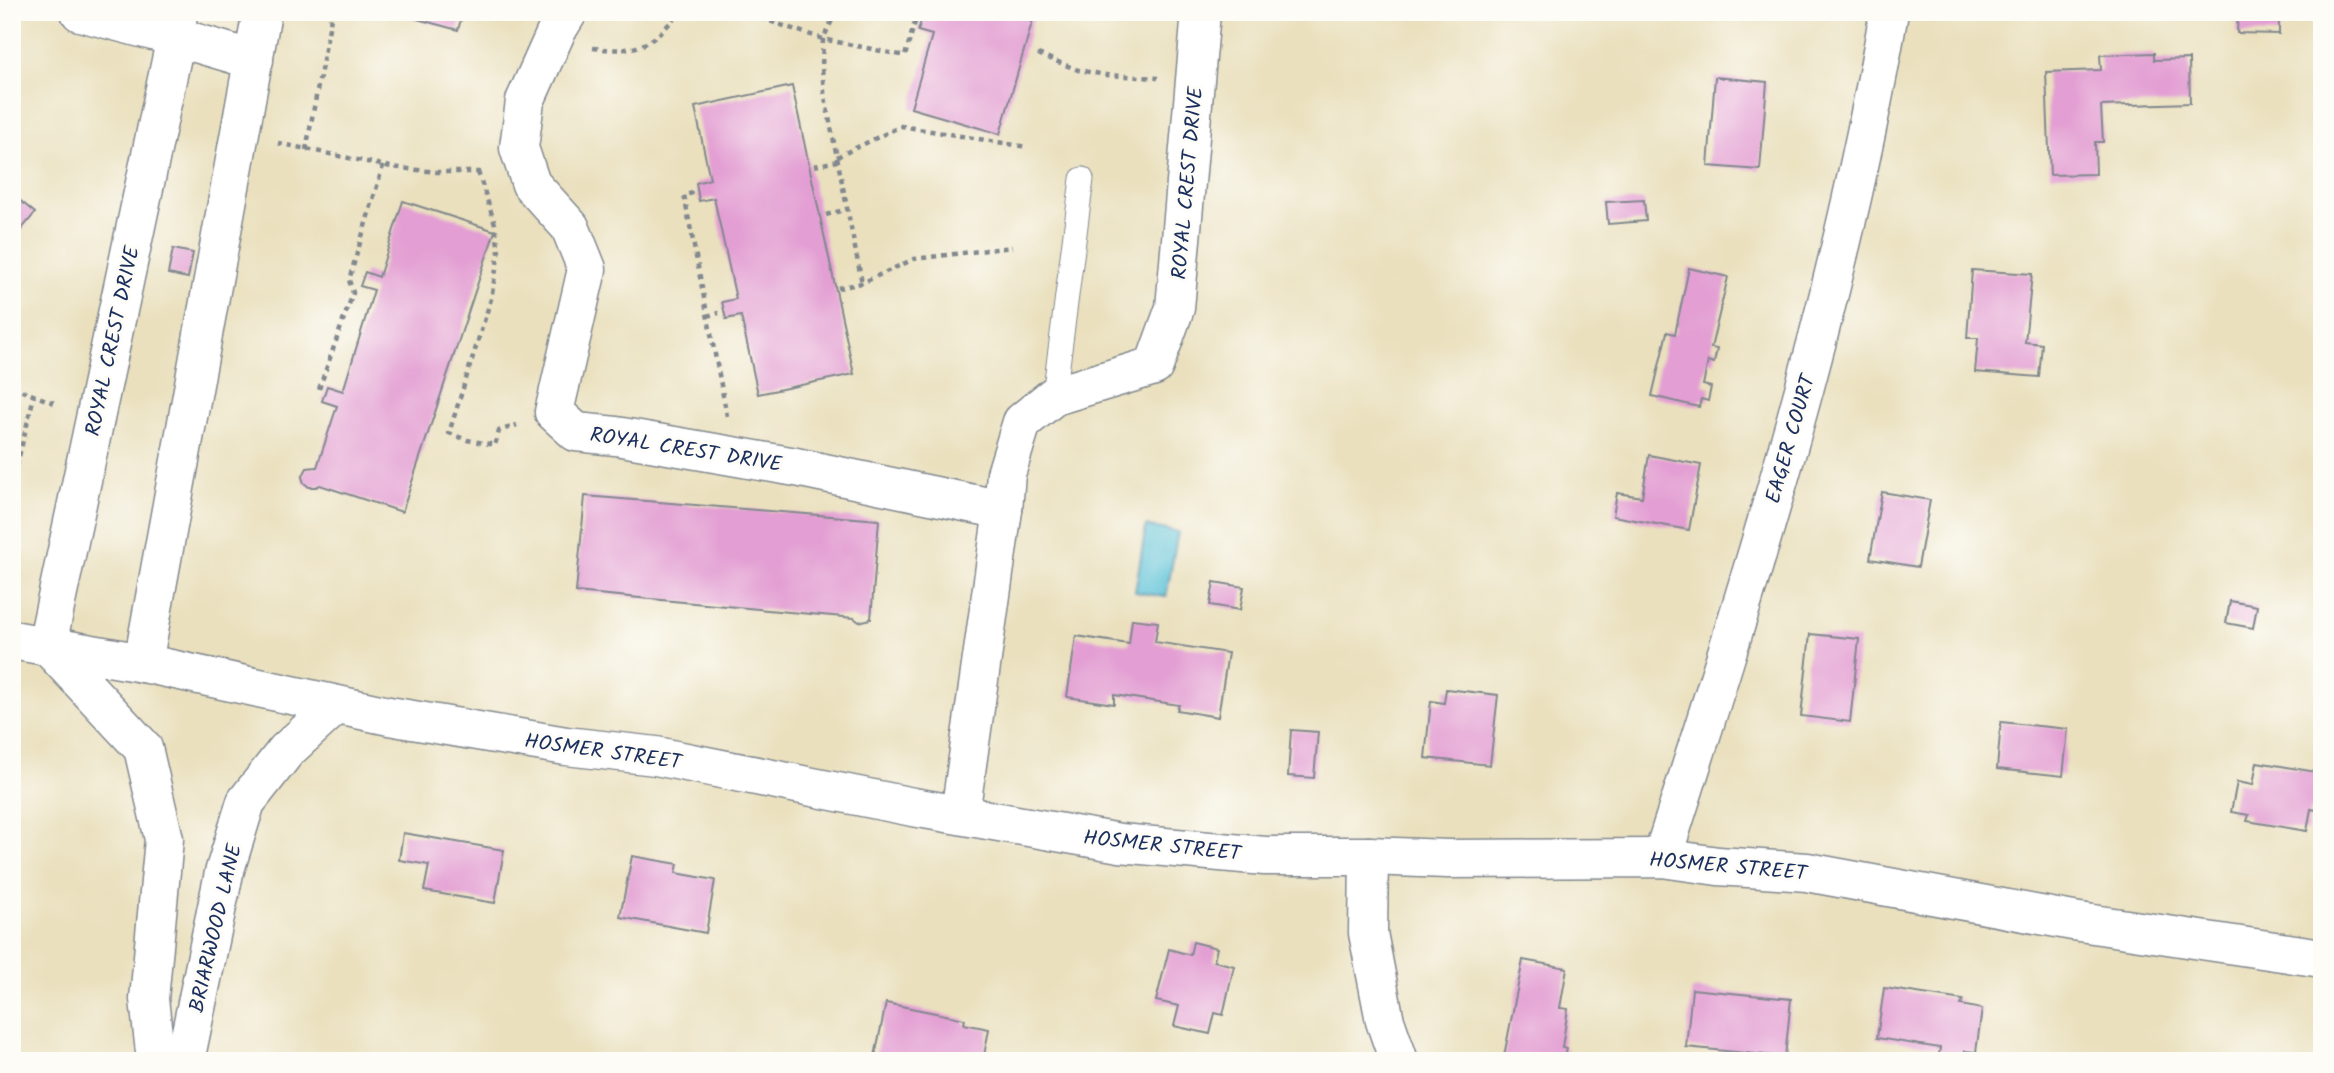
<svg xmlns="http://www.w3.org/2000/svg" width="2334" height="1073" font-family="Kalam,sans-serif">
<rect width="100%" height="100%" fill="#fdfcf7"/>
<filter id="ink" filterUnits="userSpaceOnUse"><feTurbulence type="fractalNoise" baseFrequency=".0143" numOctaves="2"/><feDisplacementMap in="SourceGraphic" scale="14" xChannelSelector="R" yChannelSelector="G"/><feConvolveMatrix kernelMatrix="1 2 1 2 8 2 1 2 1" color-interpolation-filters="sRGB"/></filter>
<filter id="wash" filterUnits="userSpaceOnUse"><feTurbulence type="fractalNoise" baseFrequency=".00686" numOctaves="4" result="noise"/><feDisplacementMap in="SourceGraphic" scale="28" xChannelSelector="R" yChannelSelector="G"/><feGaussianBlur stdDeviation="1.57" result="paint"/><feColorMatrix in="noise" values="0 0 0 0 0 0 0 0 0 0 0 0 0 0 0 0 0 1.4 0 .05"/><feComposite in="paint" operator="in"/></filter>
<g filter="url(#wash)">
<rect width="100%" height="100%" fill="#eae0be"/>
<path fill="#5ac1d7" stroke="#3a789a" stroke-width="2" d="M1146,526L1178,532L1166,597L1135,592Z"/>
<g id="blocks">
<g fill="#e39fd3">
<path d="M391,12H463L458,30Z"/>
<path d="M938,12H1035L1000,134L911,108L932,35L918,31L923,14L936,18Z"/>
<path d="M2238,12H2279V34L2237,33Z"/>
<path d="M2154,53V60L2189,59L2190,103L2101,106L2103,142H2095L2096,174L2050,175L2046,72L2101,70L2100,55Z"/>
<path d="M1715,77L1767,82L1760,170L1708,166Z"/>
<path d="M792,86L854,374L758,394L741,316L726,319L722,302L736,299L714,198L699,201L696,183L710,179L695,107Z"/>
<path d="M12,194L35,213L12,241Z"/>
<path d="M1644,200L1646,221L1608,224L1606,202Z"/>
<path d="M403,201L495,231L402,512L320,485L316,487H309L304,483L302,477L307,468L317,467L337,406L322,401L327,386L343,391L374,290L360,286L365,272L379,277Z"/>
<path d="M173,249L193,253L188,278L168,274Z"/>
<path d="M1689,268L1728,277L1711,348L1717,349L1714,363L1708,361L1703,385L1711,387L1708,401L1701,399L1699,407L1652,396L1667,332L1675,334Z"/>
<path d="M1972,270L2032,274L2025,342L2042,344L2039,377L1975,372L1978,338H1967Z"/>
<path d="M1649,455L1701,465L1689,530L1613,516L1617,493L1642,497Z"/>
<path d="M1882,492L1930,500L1918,567L1870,559Z"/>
<path d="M585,496L879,520L871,619L859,622L854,618L576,592Z"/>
<path d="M1214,582L1244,587L1240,610L1210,605Z"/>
<path d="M2230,601L2257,606L2253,628L2226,623Z"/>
<path d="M1132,619L1158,622L1155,642L1228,653L1218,717L1177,710L1179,705L1114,695V704L1067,697L1076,636L1129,644Z"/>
<path d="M1810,634L1859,639L1850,722L1801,716Z"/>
<path d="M1446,689L1498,695L1490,765L1425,758L1431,701L1444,703Z"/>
<path d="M2001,722L2068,729L2063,776L1997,769Z"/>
<path d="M1291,730L1318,732L1314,778L1288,776Z"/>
<path d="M2257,762L2322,773V811L2311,809L2307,831L2247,821L2249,815L2231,812L2237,782L2253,785Z"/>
<path d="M403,833L504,850L495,903L424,891L429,865L399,860Z"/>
<path d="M632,856L678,864L676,873L715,880L706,933L620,917Z"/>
<path d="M12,873L18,874L13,895L12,894Z"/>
<path d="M1193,942L1217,948L1214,961L1234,966L1223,1015L1215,1013L1210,1034L1174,1026L1179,1006L1156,1001L1169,949L1190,955Z"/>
<path d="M1523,960L1567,968L1560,1008L1568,1009L1562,1047L1567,1048L1564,1061H1503Z"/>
<path d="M1884,988L1963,1000L1961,1005L1982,1009L1976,1052L1965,1051L1964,1061H1938L1940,1048L1877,1038Z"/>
<path d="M1692,989L1791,999L1785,1057L1686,1047Z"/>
<path d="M886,1003L965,1019L964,1024L989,1029L983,1061H874Z"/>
</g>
</g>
</g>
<g filter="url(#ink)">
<use href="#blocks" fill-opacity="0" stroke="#82888e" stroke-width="2"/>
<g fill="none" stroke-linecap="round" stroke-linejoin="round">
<g stroke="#82888e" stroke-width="25">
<path id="service" d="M1054,396L1082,179"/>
</g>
<g stroke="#82888e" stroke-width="41">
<g id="minor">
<path d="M80,12L176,37L254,60"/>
<path d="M568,12L557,30L525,101L519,148L531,184L570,227L587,269L554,412L576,432L616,436L796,467L1003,510L1006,474L1022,422L1054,396L1154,366L1175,308L1201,12"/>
<path d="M143,663L262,12"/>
<path d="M960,814L1003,510"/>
<path d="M1369,856L1368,933L1385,1021L1399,1061"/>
<path d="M1662,858C1751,580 1840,300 1889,12"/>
<path d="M156,1061L149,999L164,839L143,748L47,645L176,37L178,12"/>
<path d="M185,1061L224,873L246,802L286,751L336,705"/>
</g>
</g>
<g stroke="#82888e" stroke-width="41">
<path id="tertiary" d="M12,640L143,663L389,716L566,746L656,756L913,807L1120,843L1265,856H1369L1447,859L1662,858L1718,866L1807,872L2073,921L2322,958"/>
</g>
<g stroke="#82888e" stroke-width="4.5" stroke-dasharray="5 5" stroke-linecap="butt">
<path d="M742,12L823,39L905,56L918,12"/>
<path d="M836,12L823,39L822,68L824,92L862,283"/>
<path d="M593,48C637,53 651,47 679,12"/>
<path d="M1038,54L1078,70L1106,75L1158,78"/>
<path d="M278,143L391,167L436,172H480"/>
<path d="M306,150L332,12"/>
<path d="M837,157L901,126L1027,147"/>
<path d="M814,166L837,161"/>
<path d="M478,172L495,224L499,252L491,299L449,433L467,440L495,445L499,431L517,425"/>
<path d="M693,193L684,195L727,416"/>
<path d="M826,215L847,209"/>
<path d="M838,288L862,283L914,259L1012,247"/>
<path d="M707,316L719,313"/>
<path d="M12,387L57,404"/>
<path d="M319,389L353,293L349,280L383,166"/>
<path d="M12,485L34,396"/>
</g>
<use href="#service" stroke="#fff" stroke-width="23"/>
<use href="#minor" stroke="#fff" stroke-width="38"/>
<use href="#tertiary" stroke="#fff" stroke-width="38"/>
</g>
</g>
<g text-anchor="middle" stroke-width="6" stroke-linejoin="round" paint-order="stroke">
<g font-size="21" fill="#1b2f5e" stroke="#fdfcf7">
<text transform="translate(1187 183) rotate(-85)" y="7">ROYAL CREST DRIVE</text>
<text transform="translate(112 341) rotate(-78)" y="7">ROYAL CREST DRIVE</text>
<text transform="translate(1790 439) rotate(-74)" y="7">EAGER COURT</text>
<text transform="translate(686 449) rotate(9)" y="7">ROYAL CREST DRIVE</text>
<text transform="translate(603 751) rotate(8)" y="7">HOSMER STREET</text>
<text transform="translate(1162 845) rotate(6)" y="7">HOSMER STREET</text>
<text transform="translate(1728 866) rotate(5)" y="7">HOSMER STREET</text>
<text transform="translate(215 928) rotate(-77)" y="7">BRIARWOOD LANE</text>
</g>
</g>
<rect width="2334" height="1073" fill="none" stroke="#fdfcf7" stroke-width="42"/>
</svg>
